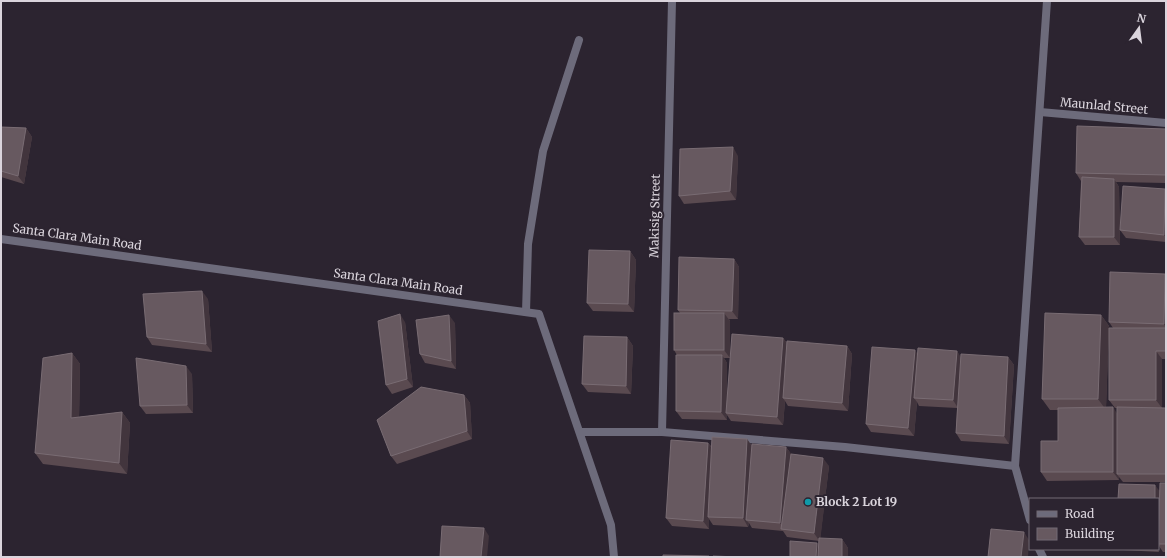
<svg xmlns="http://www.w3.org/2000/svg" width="1167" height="558" font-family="Merriweather,serif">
<rect width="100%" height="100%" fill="#2c2430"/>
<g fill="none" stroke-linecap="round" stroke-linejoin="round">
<path stroke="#6d6b7b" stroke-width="8" d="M526,312L528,244L543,151L579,40"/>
<g stroke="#6d6b7b" stroke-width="8">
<path d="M1040,112L1166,123"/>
<path d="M1,239L539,314L611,525L614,557"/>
<path d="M580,432H662L845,447L1015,466"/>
<path d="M662,432L672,1"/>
<path d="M1030,520L1015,466L1047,1"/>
<path d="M1039,549L1043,557"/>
</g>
</g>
<g fill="#5a4a50">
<path d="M1,127L26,128L32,137L24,184L1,177Z"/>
<path d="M1166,129V183L1116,182L1119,187L1120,245H1085L1079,237L1081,181L1076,173Z"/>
<path d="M738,156L736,200L684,204L679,196Z"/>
<path d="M1166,190V242L1126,238L1120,230Z"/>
<path d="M630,251L636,260L634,312L593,311L587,303Z"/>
<path d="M734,259L739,267L738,319H729L730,321V358H724L727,363V394L783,338L787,343L847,346L852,354L848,411L788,406L785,401L783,425L731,421L727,415V420L682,419L676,411L677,355L674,350L680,313L678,310Z"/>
<path d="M1166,275V359H1162V408H1166V482H1123L1119,477V480L1047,481L1041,472L1058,441V410H1050L1042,399L1101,315L1109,326L1106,407L1117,414V408H1115L1109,400L1113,328L1109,322Z"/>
<path d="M208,299L212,352L152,345L147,337Z"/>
<path d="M405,322L413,387L392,394L386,385Z"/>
<path d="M455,323L456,369L425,363L420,354Z"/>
<path d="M627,337L633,346L631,394L588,392L582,384Z"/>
<path d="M957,351L960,357H1008L1014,365L1009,444L961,441L956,433L957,408L919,406L917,402L914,436L871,432L866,424L917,354Z"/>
<path d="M72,353L80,364L79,417L122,412L130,423L127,474L43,464L35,453Z"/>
<path d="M192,374L193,413L146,414L140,406Z"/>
<path d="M464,395L470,403L472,439L397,464L391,456Z"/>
<path d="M747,439L752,446L786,447L791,454L829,466L820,539H842L848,548L819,546V541L787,537L783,531L752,528L749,523L748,527L713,525L709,519V529L672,526L666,518L708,443L712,447Z"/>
<path d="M1166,483V552H1163L1159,546V552L1123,550L1122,549H1158V499L1159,491Z"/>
</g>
<g fill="#42353d">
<path d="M26,128L32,137L24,184L18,176Z"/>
<path d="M733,147L738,156L736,200L730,191Z"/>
<path d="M1114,179L1119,187L1120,245L1114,237Z"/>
<path d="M1165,189L1166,190V237L1164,235Z"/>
<path d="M630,251L636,260L634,312L628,304Z"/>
<path d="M734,259L739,267L738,319L732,311Z"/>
<path d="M1165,274L1166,275V328L1164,324Z"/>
<path d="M202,291L208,299L212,352L206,344Z"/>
<path d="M724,313L730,321V358L724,350Z"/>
<path d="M400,314L405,322L413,387L407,379Z"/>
<path d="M449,315L455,323L456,369L451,361Z"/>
<path d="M1101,315L1109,326L1106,410L1098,399Z"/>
<path d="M627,337L633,346L631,394L626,386Z"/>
<path d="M783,338L789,346L783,398L785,401L783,425L777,417Z"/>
<path d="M847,346L852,354L848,411L842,403Z"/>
<path d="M915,350L920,358L914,398L917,402L914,436L908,428Z"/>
<path d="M957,351L962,359L958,408L953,400Z"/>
<path d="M1156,351L1162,359V408L1156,400Z"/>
<path d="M72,353L80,364L79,429L71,418Z"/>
<path d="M722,355L727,363V413H726L727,415V420L721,412Z"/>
<path d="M1008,357L1014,365L1009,444L1004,436Z"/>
<path d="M186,366L192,374L193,413L187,405Z"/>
<path d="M464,395L470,403L472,439L467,431Z"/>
<path d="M1113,407L1118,415L1117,474L1119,477V480L1113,472Z"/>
<path d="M122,412L130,423L127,474L119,463Z"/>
<path d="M747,439L753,448L746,520L749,523L748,527L743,518Z"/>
<path d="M708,443L714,451L708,517L709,519V529L703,521Z"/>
<path d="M786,447L792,455L785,530L780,523Z"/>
<path d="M823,458L829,466L820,542L814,533Z"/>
<path d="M1155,485L1161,493L1158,544V499H1155Z"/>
<path d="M484,528L489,536L487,557H481Z"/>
<path d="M1024,532L1029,540L1028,557H1021Z"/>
<path d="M842,539L848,548V557H842Z"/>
<path d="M817,543L820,547L819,557H816Z"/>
<path d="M1158,544L1159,546V552L1157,549H1158Z"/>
</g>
<g fill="#675960" stroke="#796c73">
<path d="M1077,126L1166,129V175L1076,173Z"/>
<path d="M1,127L26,128L18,176L1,171Z"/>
<path d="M733,147L730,191L679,196L680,149Z"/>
<path d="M1082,177L1114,179V237H1079Z"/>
<path d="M1123,186L1165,189L1164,235L1120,230Z"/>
<path d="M589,250L630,251L628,304L587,303Z"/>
<path d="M679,257L734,259L732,311L678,310Z"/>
<path d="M1110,272L1165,274L1164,324L1109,322Z"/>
<path d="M202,291L206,344L147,337L143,294Z"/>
<rect x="674" y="313" width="50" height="37"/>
<path d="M1045,313L1101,315L1098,399H1042Z"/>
<path d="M400,314L407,379L386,385L378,321Z"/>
<path d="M449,315L451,361L420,354L416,320Z"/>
<path d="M1109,328H1166V351H1156V400H1109Z"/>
<path d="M732,334L783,338L777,417L726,413Z"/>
<path d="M584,336L627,337L626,386L582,384Z"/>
<path d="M787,341L847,346L842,403L783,398Z"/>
<path d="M872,347L915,350L908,428L866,424Z"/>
<path d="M918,348L957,351L953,400L914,398Z"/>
<path d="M72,353L71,418L122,412L119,463L35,453L43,358Z"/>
<path d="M961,354L1008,357L1004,436L956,433Z"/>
<path d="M676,355H722L721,412L676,411Z"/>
<path d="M136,358L186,366L187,405L140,406Z"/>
<path d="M421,387L464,395L467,431L391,456L377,420Z"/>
<path d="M1113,407V472H1041V441H1058V408Z"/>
<path d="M1117,407L1166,408V474H1117Z"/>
<path d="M712,437L747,439L743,518L708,517Z"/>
<path d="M671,440L708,443L703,521L666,518Z"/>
<path d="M752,444L786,447L780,523L746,520Z"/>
<path d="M791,454L823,458L814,533L781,529Z"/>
<path d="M1160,483H1166V544H1158Z"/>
<path d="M1119,484L1155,485V499H1118Z"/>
<path d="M442,526L484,528L481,557H440Z"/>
<path d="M991,529L1024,532L1021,557H988Z"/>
<path d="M819,538L842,539V557H818Z"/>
<path d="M790,541L817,543L816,557H790Z"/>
<path d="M663,555L709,556V557H663Z"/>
<path d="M713,556L739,557H713Z"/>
</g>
<circle fill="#0f9aa8" stroke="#2c2430" stroke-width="1.5" cx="808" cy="502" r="4"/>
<g text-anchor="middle" stroke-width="4" stroke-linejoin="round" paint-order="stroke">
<g font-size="12" fill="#dad4dc" stroke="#2c2430">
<text transform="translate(1104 106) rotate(5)" y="4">Maunlad Street</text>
<text transform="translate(655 216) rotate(-89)" y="4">Makisig Street</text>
<text transform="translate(77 237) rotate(8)" y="4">Santa Clara Main Road</text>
<text transform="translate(398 282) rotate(8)" y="4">Santa Clara Main Road</text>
</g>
<g font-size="12" font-weight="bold" fill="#dad4dc" stroke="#2c2430" text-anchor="start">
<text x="816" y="506">Block 2 Lot 19</text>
</g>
</g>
<rect width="1167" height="558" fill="none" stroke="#dad4dc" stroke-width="4"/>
<rect x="1029" y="498" width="130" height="52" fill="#2c2430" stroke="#726a75"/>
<rect x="1037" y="511" width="20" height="6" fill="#6d6b7b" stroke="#726a75"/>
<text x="1065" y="518" font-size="12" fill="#dad4dc">Road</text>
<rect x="1037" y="528" width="20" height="12" fill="#675960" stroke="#726a75"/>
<text x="1065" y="538" font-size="12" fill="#dad4dc">Building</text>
<g transform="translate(1139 28) rotate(14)" stroke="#2c2430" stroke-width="3" paint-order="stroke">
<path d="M0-3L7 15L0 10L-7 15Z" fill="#dad4dc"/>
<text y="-6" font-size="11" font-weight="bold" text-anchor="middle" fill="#dad4dc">N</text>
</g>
</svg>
